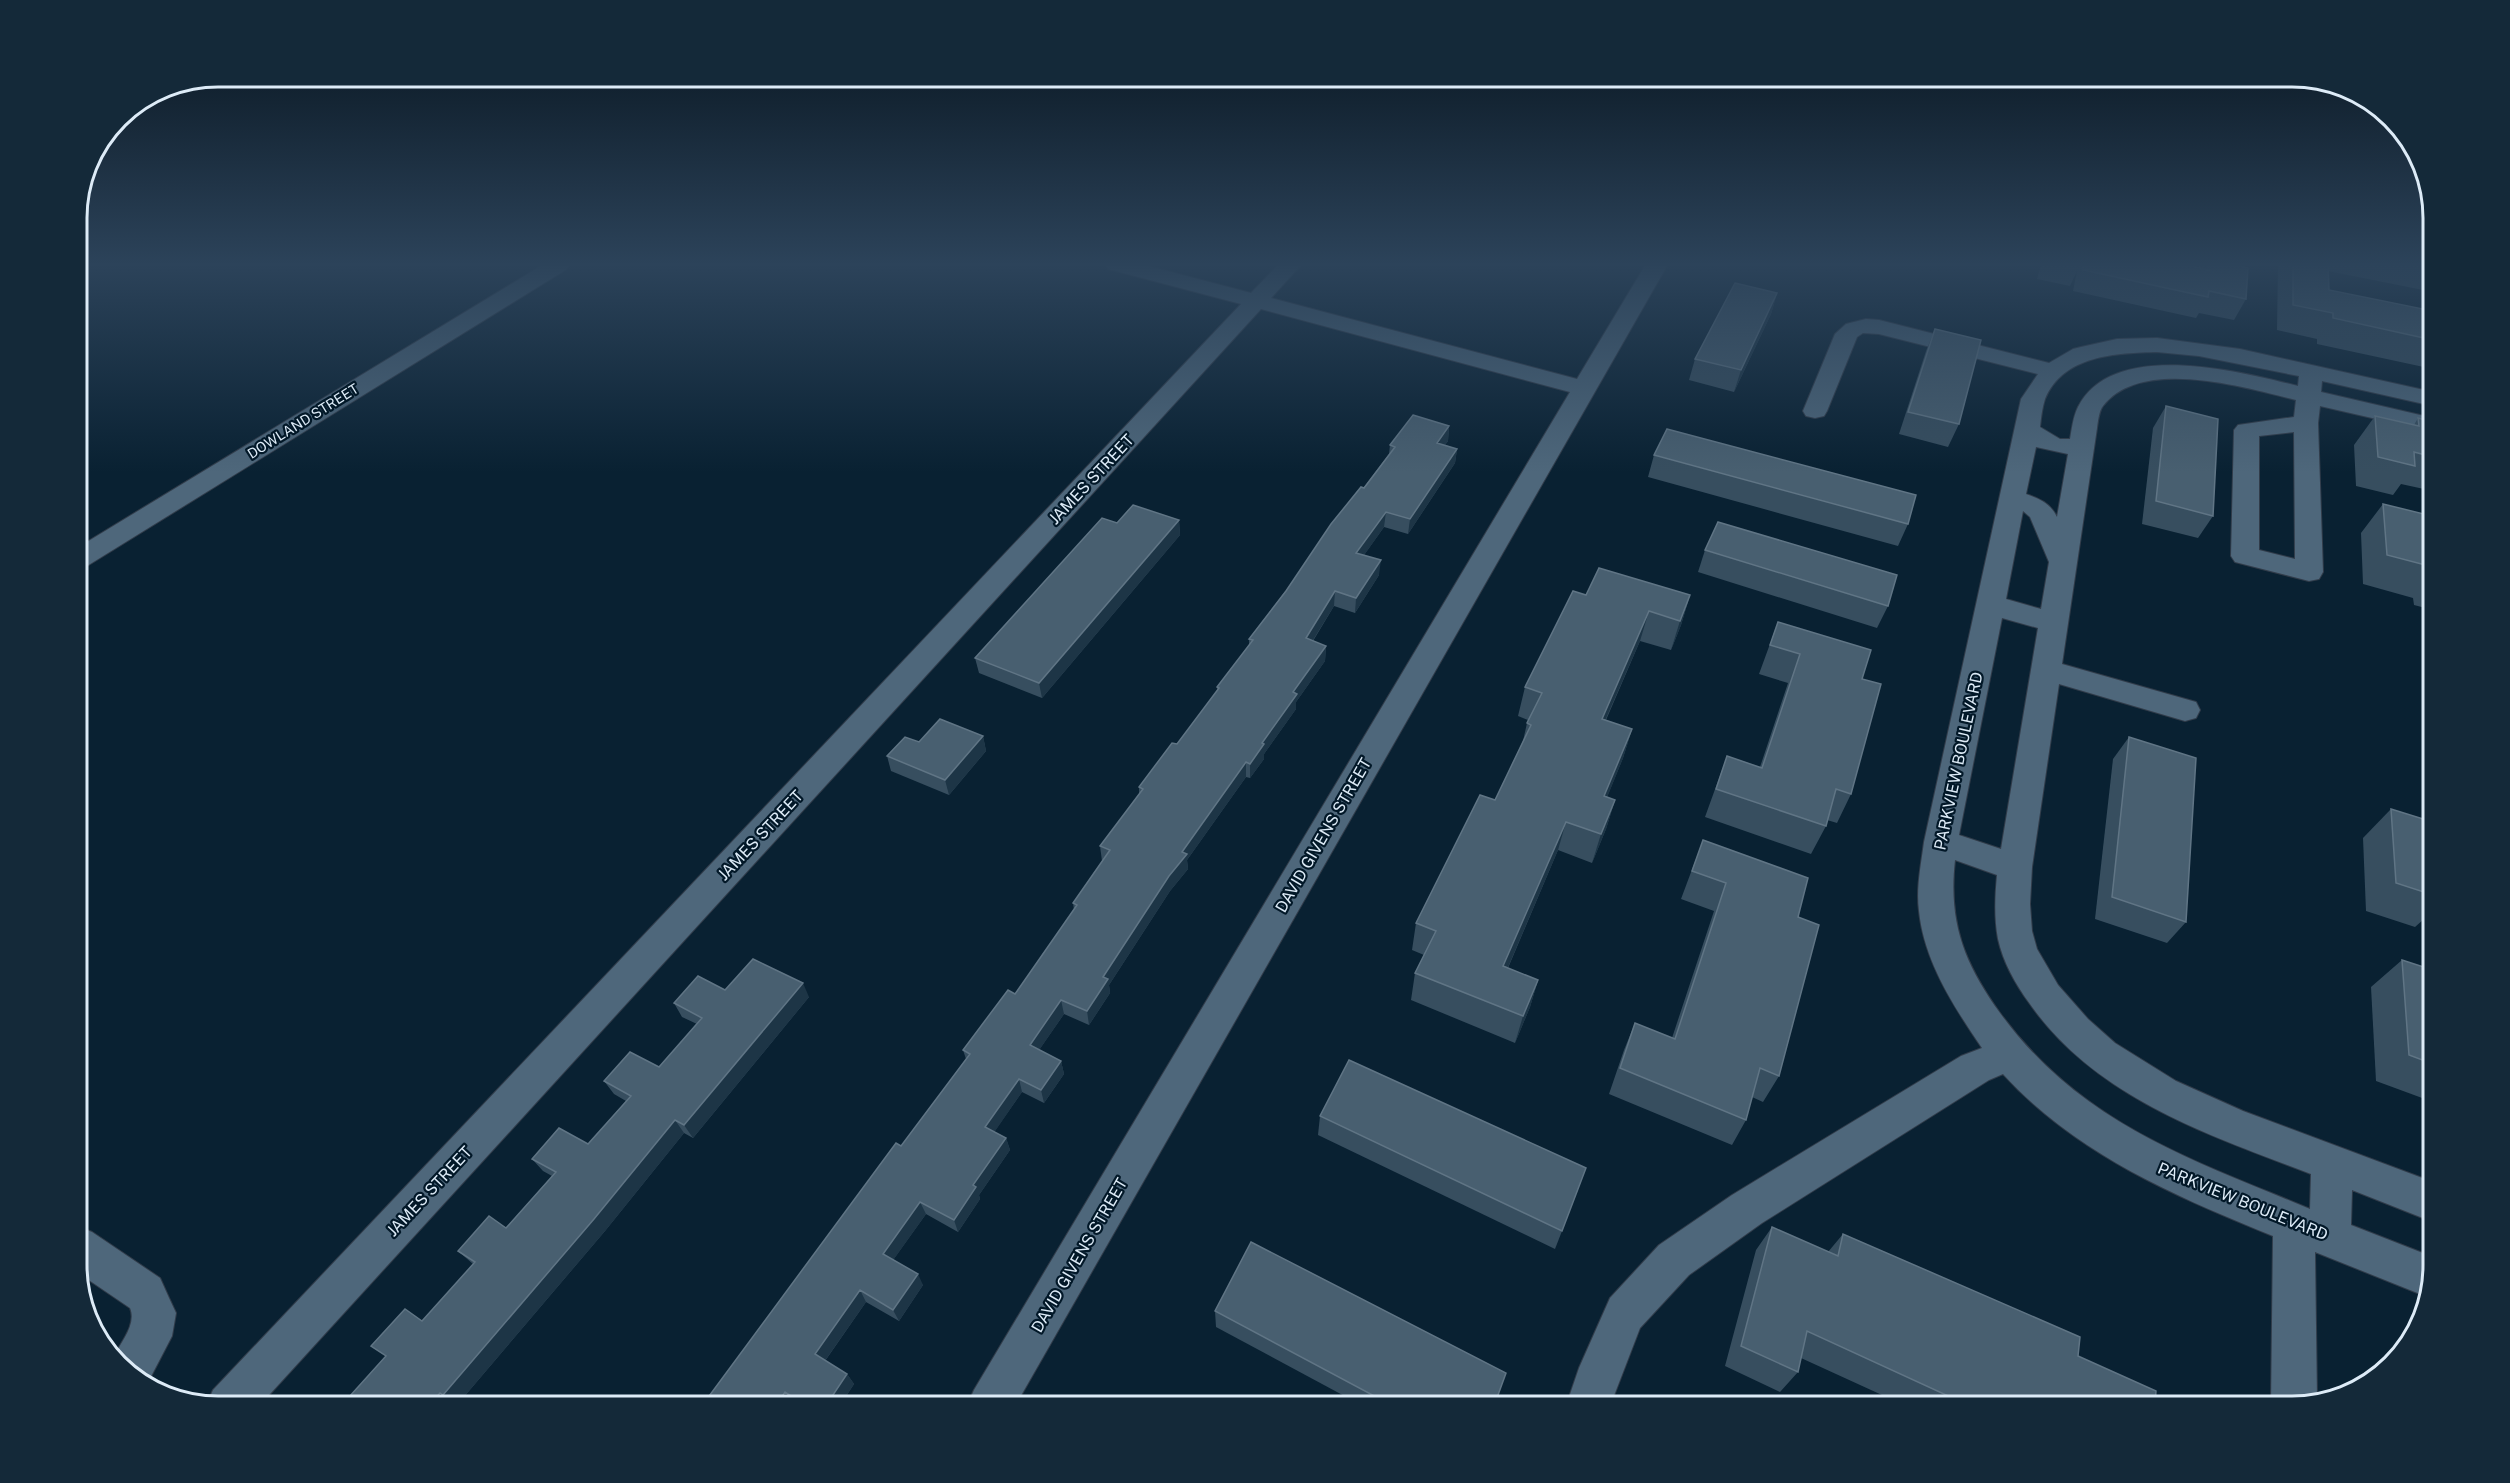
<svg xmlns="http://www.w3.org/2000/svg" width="2510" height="1483" font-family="'Public Sans',sans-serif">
<rect width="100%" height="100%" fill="#092132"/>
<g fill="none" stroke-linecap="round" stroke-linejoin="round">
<g stroke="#313c4a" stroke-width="2">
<g id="minor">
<path d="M544,264H570L567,269L87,566L77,569V548Z"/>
<path d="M1105,264H1141L1251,293L1279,264H1302L1271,298L1577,379L1646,264H1668L1015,1406H967L974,1390L1570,392L1261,309L259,1406H218L207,1404L213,1390L1241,304L1108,269Z"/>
<path d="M1866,319L1879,320L2049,363L2073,349L2081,347L2117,339L2157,338L2240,349L2433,392V406L2322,381L2321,392L2433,418V432L2320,406L2318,423L2323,572L2319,579L2309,581L2235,562L2231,556L2234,430L2238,425L2294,417L2296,400C2246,388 2142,356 2103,406C2099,411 2098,421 2097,428L2062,664L2196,702L2200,710L2196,718L2185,721L2059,684L2032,867L2030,904L2032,931L2037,949L2058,985L2088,1019L2115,1043L2176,1081L2243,1111L2433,1182V1222L2352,1190L2351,1225L2433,1257L2425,1296L2315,1252L2317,1400L2292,1406H2271L2273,1236C2175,1196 2076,1154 2003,1074L1989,1080L1762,1223L1689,1275L1640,1328L1610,1406H1566L1579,1368L1610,1298L1659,1245L1732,1195L1961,1056L1982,1048C1954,1007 1924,961 1919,911C1916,888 1921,865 1924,842L2021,399L2038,374L1879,334L1863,333L1857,337L1827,411L1824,416L1815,418L1806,416L1803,411L1835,334L1846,324ZM2157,352L2199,356L2299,376L2298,386C2241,372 2113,338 2078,407C2073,417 2072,428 2070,439H2060L2040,427C2041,418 2042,408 2045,399C2063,355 2117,353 2157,352ZM2294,432L2295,559L2259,550V436ZM2036,447L2068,454L2057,517C2050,503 2040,499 2026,494ZM2023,511L2030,517L2049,562L2041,609L2006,599ZM2002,618L2038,628L2001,849L1959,835ZM1955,860L1997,875C1995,896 1994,918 1998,939C2003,962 2016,985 2030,1004C2096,1098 2209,1135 2311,1174L2310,1209C2190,1159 2081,1124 2000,1013C1964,963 1948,922 1955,860Z"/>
<path d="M77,1226L92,1232L160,1278L169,1298L176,1313L172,1336L146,1386L114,1356C121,1342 137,1324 130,1308L77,1272Z"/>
</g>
</g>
<use href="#minor" fill="#4e677b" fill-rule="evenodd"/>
</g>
<g fill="#374e5f">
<path d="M2041,264H2182L2199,268V264H2244L2246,299L2234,320L2199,313L2196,318L2073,291L2077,271L2070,286L2037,279Z"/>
<path d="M2278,264H2433V292L2328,271L2329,290L2433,311V369L2317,344V339L2277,330Z"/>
<path d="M1777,293L1771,314L1734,392L1689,380L1695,359Z"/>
<path d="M1935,329L1959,424L1948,447L1899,434L1926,351Z"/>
<path d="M2166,406L2213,516L2198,538L2142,524L2153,428Z"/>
<path d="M2375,416L2414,425L2418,418L2433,422V491L2401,484L2393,495L2356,486L2354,445Z"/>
<path d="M1449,426L1448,441L1445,445L1457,449L1455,463L1408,534L1384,527L1364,555L1379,575L1355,613L1334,606L1313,641L1326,646L1325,661L1296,702V709L1264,754V759L1250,778L1246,777L1187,860L1188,869L1170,891L1109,985L1110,993L1089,1025L1064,1014L1039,1050L1061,1061L1064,1074L1044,1103L1022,1092L994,1132L1006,1138L1010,1150L979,1195L980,1199L958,1232L926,1214L893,1260L923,1285L899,1321L866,1302L825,1361L847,1374L854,1384L839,1407H800L793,1402L791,1407H701L901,1146L966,1059L963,1050L1015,994L1074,910L1073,903L1102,861L1100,846L1139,794V787L1177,744L1217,691V687L1249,645V639L1389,454L1390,445Z"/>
<path d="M1654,455L1908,524L1898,546L1648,477Z"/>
<path d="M2383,504L2430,532L2433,533V610L2414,605L2413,598L2363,584L2361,533Z"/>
<path d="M1179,520L1180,535L1042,698L979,673L975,658L1117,523Z"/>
<path d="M1705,550L1888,606L1877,628L1698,572Z"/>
<path d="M1586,595H1690L1681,625L1671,650L1640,641L1606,720L1632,729L1623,758L1607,797L1615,800L1606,829L1592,863L1558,850L1508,968L1538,980L1530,1007L1515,1043L1411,1000L1415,973L1424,955L1412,950L1416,923L1495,800L1523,741L1527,723L1528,720L1518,716L1525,687Z"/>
<path d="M1778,622L1862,679L1851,794L1837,823L1827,820L1826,826L1811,854L1705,817L1727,756L1760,767L1788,683L1759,674Z"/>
<path d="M983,736L986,751L949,795L891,771L887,756L919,742Z"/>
<path d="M2129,737L2186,922L2167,943L2095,919L2113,759Z"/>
<path d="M2391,809L2433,822V911L2415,927L2366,911L2363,838Z"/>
<path d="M1703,840L1798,917L1779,1076L1763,1102L1752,1097L1746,1120L1732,1145L1609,1094L1624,1050L1635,1023L1672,1038L1714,911L1681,899Z"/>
<path d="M2402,960L2433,970V1102L2376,1081L2371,987Z"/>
<path d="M725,990L809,997L693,1138L684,1133L605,1231L457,1405L454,1403L451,1407H340L422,1321L473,1264L458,1251L506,1228L552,1176L543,1171L532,1159L588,1144L626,1101L614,1094L604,1081L659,1067L697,1024L682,1017L674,1003Z"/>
<path d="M1320,1116L1562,1231L1555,1249L1318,1135Z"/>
<path d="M1772,1227L1828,1252L1843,1234L2078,1356L2155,1406H1906L1801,1358L1798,1372L1780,1392L1725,1366L1756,1250Z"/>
<path d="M1215,1311L1494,1406H1363L1216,1327Z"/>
</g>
<g fill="#1d3546">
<path d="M1777,293L1771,314L1734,392L1741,370Z"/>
<path d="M1449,426L1448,441L1435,458L1437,443Z"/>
<path d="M1457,449L1455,463L1408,534L1410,519Z"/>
<path d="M1386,512L1384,527L1355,568L1356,553Z"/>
<path d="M1179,520L1180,535L1042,698L1039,683Z"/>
<path d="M1381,560L1379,575L1355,613L1356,598Z"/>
<path d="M1335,591L1334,606L1305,653L1306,638Z"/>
<path d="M1690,595L1681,625L1671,650L1680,621Z"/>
<path d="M1649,611L1640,641L1593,748L1602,719Z"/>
<path d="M1326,646L1325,661L1296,702V709L1264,754V759L1250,778V764L1262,743L1293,692Z"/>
<path d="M1632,729L1623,758L1596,825L1604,796Z"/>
<path d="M983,736L986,751L949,795L945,780Z"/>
<path d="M1246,762V777L1187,860L1188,869L1170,891L1109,985L1110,993L1089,1025L1087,1011L1103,977L1182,852Z"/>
<path d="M1615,800L1606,829L1592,863L1601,834Z"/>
<path d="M1566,822L1558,850L1497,993L1503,966Z"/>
<path d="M1538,980L1530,1007L1515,1043L1523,1016Z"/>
<path d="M803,983L809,997L693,1138L684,1125Z"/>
<path d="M1061,1000L1064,1014L1033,1059L1030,1045Z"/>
<path d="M1061,1061L1064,1074L1044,1103L1041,1090Z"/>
<path d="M1019,1079L1022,1092L989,1140L985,1127Z"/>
<path d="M675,1120L684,1133L605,1231L457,1405L443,1395Z"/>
<path d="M1006,1138L1010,1150L979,1195L980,1199L958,1232L954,1220L973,1185Z"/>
<path d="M920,1202L926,1214L889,1266L883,1254Z"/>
<path d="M918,1274L923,1285L899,1321L893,1310Z"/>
<path d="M860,1290L866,1302L822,1365L815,1354Z"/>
<path d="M847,1374L854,1384L839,1407H825Z"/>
<path d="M785,1392L793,1402L791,1407H775Z"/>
<path d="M440,1393L454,1403L451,1407H428Z"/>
</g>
<g fill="#485f70" stroke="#607585" stroke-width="1.5">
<path d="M2084,264H2182L2209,270V264H2244V267L2248,268L2246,299L2209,291L2208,297L2083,270Z"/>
<path d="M2293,264H2328L2329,290L2433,311V340L2333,318V313L2293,305Z"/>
<path d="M2414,264H2433V268Z"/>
<path d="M1735,283L1777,293L1741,370L1695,359Z"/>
<path d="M1935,329L1981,340L1959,424L1908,412Z"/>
<path d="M2166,406L2218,419L2213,516L2156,501Z"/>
<path d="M1413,415L1449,426L1437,443L1457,449L1410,519L1386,512L1356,553L1381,560L1356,598L1335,591L1306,638L1326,646L1293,692L1297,694L1262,743L1264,744L1250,764L1246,762L1182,852L1187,854L1169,876L1103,977L1108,979L1087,1011L1061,1000L1030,1045L1061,1061L1041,1090L1019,1079L985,1127L1006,1138L973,1185L976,1187L954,1220L920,1202L883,1254L918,1274L893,1310L860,1290L815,1354L847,1374L825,1407H808L785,1392L775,1407H701L896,1143L901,1146L970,1054L963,1050L1008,990L1015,994L1077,905L1073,903L1110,850L1100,846L1143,789L1139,787L1172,743L1177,744L1219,688L1217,687L1253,640L1249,639L1286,591L1331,524L1361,487L1364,488L1395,447L1390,445Z"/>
<path d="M2375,416L2419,426L2418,418L2433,422V457L2414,452L2415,466L2378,457Z"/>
<path d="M1667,429L1916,495L1908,524L1654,455Z"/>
<path d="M2383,504L2428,515L2430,532L2433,533V567L2387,555Z"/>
<path d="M1133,505L1179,520L1039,683L975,658L1102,518L1117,523Z"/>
<path d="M1718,522L1897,575L1888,606L1705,550Z"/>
<path d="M1599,568L1690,595L1680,621L1649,611L1602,719L1632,729L1604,796L1615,800L1601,834L1566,822L1503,966L1538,980L1523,1016L1415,973L1436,931L1416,923L1480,795L1495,800L1531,725L1527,723L1542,693L1525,687L1573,591L1586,595Z"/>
<path d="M1778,622L1871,650L1862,679L1881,684L1851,794L1836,789L1826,826L1716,789L1727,756L1762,768L1800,654L1770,645Z"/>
<path d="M940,719L983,736L945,780L887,756L905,737L919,742Z"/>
<path d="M2129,737L2196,758L2186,922L2112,897Z"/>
<path d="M2391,809L2433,822V895L2396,883Z"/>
<path d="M1703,840L1808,878L1798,917L1819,925L1779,1076L1760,1068L1746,1120L1620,1068L1635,1023L1675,1039L1726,883L1692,871Z"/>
<path d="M753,959L803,983L684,1125L675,1120L594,1219L443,1395L440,1393L428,1407H340L386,1356L371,1346L405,1309L422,1321L475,1262L458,1251L489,1216L506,1228L556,1172L532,1159L559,1128L588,1144L631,1096L604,1081L630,1052L659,1067L702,1018L674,1003L698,976L725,990Z"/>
<path d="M2402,960L2433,970V1064L2409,1055Z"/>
<path d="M1349,1060L1586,1168L1562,1231L1320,1116Z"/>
<path d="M1772,1227L1838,1256L1843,1234L2080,1337L2078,1356L2156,1391L2155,1406H1970L1807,1331L1798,1372L1741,1346Z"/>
<path d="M1251,1242L1506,1373L1494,1406H1393L1215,1311Z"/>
</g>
<linearGradient id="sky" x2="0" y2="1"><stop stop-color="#05121c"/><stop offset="0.56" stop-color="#2c435a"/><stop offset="1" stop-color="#2c435a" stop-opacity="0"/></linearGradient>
<rect width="2510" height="472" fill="url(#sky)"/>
<g text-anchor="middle" stroke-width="4.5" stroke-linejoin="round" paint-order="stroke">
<g font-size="14" fill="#ddebf7" stroke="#021828">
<text transform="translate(303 421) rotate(-32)" y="5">DOWLAND STREET</text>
</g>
<g font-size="16" fill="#ddebf7" stroke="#021828">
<text transform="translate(1091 479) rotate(-47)" y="6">JAMES STREET</text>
<text transform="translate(1958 761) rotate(-78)" y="6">PARKVIEW BOULEVARD</text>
<text transform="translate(760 835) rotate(-47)" y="6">JAMES STREET</text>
<text transform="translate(1323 835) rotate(-60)" y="6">DAVID GIVENS STREET</text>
<text transform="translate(429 1191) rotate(-47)" y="6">JAMES STREET</text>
<text transform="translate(2243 1201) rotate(22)" y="6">PARKVIEW BOULEVARD</text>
<text transform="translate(1079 1255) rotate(-60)" y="6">DAVID GIVENS STREET</text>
</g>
</g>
<path d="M0 0H2510V1483H0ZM218 87H2292A131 131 0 0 1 2423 218V1265A131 131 0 0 1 2292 1396H218A131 131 0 0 1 87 1265V218A131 131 0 0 1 218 87Z" fill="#142939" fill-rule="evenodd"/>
<path fill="none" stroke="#ddebf7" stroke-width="3" d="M218 87H2292A131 131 0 0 1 2423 218V1265A131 131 0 0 1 2292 1396H218A131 131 0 0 1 87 1265V218A131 131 0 0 1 218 87Z"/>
</svg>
